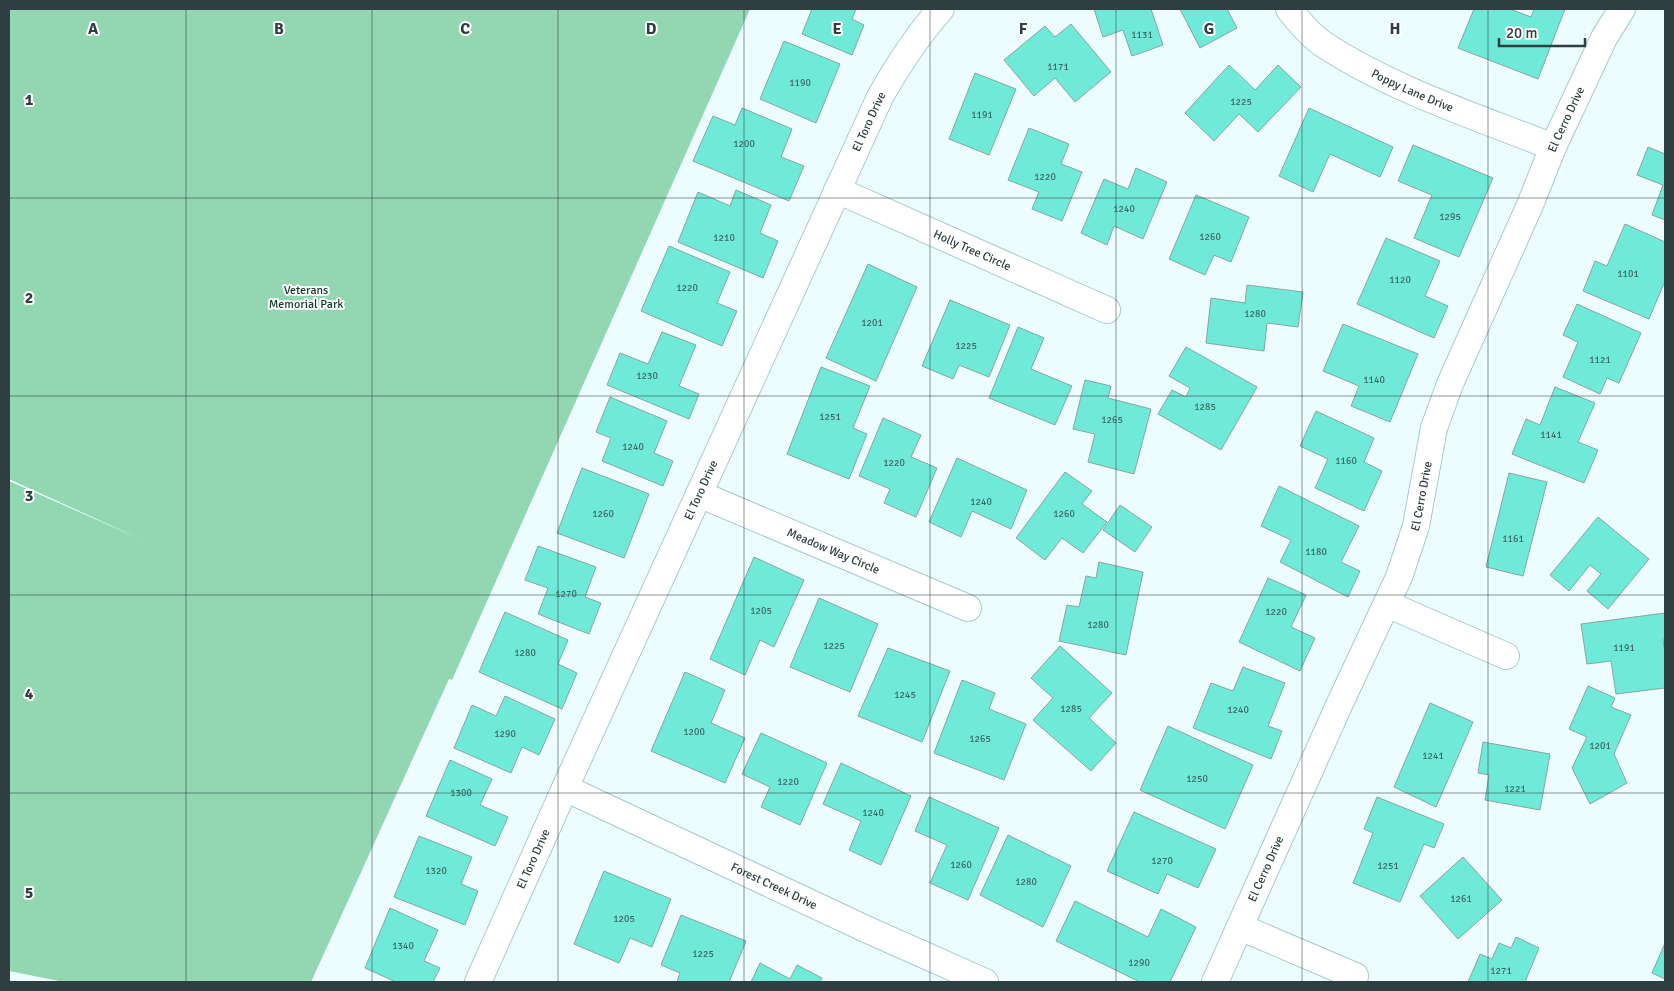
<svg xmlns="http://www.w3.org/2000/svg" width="1674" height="991" font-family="Signika,sans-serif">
<rect width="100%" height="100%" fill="#edfcfe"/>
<path fill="#92d6b2" d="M9,9H750L452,680L449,679L311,982H64L9,971V481L147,542L9,479Z"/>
<g fill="#70ead8" stroke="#83a7a1">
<path d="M811,9H856L852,19L864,25L852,55L802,34L812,9Z"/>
<path d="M1094,9H1151L1163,45L1132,56L1123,30L1103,37Z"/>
<path d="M1180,9H1227L1237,28L1200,48Z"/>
<path d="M1474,9H1510L1531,17L1534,9H1565L1538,79L1458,48Z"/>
<path d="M1071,24L1111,72L1075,102L1055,78L1034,96L1004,60L1045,26L1055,37Z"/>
<path d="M784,41L840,64L816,123L760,99Z"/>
<path d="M1229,65L1255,90L1278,65L1301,87L1258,132L1239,114L1214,141L1185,113Z"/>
<path d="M975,73L1016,89L989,155L949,139Z"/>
<path d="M742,108L792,129L781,157L804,166L789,201L693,161L713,116L735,125Z"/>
<path d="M1309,108L1393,147L1380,177L1330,154L1313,192L1279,176Z"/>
<path d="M1029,128L1069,144L1061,164L1082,172L1062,221L1032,209L1039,192L1008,180Z"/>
<path d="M1413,145L1493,178L1459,257L1414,238L1432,195L1398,181Z"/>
<path d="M1648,147L1665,154V220L1652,215L1663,185L1637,175Z"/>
<path d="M1136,168L1167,182L1143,239L1114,226L1107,245L1081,233L1104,179L1128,189Z"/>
<path d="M736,190L771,205L760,233L778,241L763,278L678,242L698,192L730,206Z"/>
<path d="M1196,195L1249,217L1231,262L1214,255L1205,275L1169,259Z"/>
<path d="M1625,224L1665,242V281L1649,319L1583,291L1595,261L1607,266Z"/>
<path d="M1386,238L1440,261L1425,296L1448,306L1434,338L1357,304Z"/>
<path d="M669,246L730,272L717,303L737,311L722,346L641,311Z"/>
<path d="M868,264L917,287L876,381L826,358Z"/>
<path d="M1247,285L1303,292L1298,327L1267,323L1264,351L1206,343L1211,298L1245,303Z"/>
<path d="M950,300L1010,325L989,377L959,365L953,379L922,366Z"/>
<path d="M1577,304L1641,333L1619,383L1607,378L1600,394L1563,377L1578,342L1563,335Z"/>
<path d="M1343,324L1418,354L1390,422L1351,406L1359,386L1323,371Z"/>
<path d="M1018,327L1044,338L1031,369L1072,386L1055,425L989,398Z"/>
<path d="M662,332L696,345L679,386L699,394L689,419L607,385L620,353L648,364Z"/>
<path d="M1186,347L1257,387L1221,450L1158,414L1172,390L1186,397L1190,388L1169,376Z"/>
<path d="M821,367L870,386L853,428L867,434L849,479L787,454Z"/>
<path d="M1085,380L1111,386L1108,398L1151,409L1134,474L1088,462L1095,434L1073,429Z"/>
<path d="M1555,387L1595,403L1578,442L1598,450L1584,483L1512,454L1526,419L1540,425Z"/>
<path d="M610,397L667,421L654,453L673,461L663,486L602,461L611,438L596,432Z"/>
<path d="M1316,411L1374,438L1364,462L1382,471L1364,511L1315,488L1328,459L1300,446Z"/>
<path d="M883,418L921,435L911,457L937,468L916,517L884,503L890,489L859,476Z"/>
<path d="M957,458L1027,490L1011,529L972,511L961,537L929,522Z"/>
<path d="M582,468L649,494L624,558L557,533Z"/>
<path d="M1065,472L1092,491L1082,504L1107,522L1083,553L1062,538L1045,560L1016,538Z"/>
<path d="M1509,473L1547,482L1523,576L1486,567Z"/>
<path d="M1279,486L1359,526L1341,562L1360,571L1348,597L1280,562L1291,540L1261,526Z"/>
<path d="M1120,505L1152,527L1135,552L1103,530Z"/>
<path d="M1598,517L1649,559L1608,609L1587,591L1601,574L1590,565L1569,591L1550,575Z"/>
<path d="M538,546L596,567L585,597L601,603L589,634L538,614L548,588L525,580Z"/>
<path d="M754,557L804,580L774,647L760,640L745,675L710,659Z"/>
<path d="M1099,562L1143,572L1126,655L1059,641L1067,605L1079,607L1086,576L1096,578Z"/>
<path d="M1268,578L1306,595L1291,627L1315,638L1300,671L1239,642Z"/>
<path d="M819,598L878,624L850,692L790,667Z"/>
<path d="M505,612L568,640L558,664L577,673L562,709L479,672Z"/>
<path d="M1665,613V638L1663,639L1665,655V688L1616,694L1611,661L1587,664L1581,624Z"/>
<path d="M1060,646L1112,693L1089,718L1116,743L1091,771L1033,720L1053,698L1031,678Z"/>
<path d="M888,648L950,671L922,742L858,716Z"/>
<path d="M1243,667L1285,683L1268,726L1282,731L1271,759L1193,728L1211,683L1233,691Z"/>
<path d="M685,672L725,690L711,723L745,738L725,783L651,751Z"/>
<path d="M962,680L995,693L989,709L1026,724L1004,780L934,753Z"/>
<path d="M1588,686L1615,698L1611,707L1631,715L1614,754L1627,783L1590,804L1572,768L1587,737L1569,729Z"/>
<path d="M505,696L555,719L539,755L522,747L511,773L454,748L472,705L496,716Z"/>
<path d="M1430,703L1473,722L1436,807L1394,787Z"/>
<path d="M1168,726L1253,765L1225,829L1140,790Z"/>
<path d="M761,733L827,763L800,825L761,807L770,787L742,774Z"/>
<path d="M1483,742L1550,754L1540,810L1485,800L1489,775L1478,773Z"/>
<path d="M450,760L492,779L480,805L508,817L495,846L426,816Z"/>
<path d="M841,763L911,796L881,865L849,850L861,821L823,804Z"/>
<path d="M929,797L999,828L968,900L930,883L947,845L915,831Z"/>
<path d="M1377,797L1444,824L1434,848L1424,844L1400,902L1353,883L1373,833L1364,829Z"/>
<path d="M1134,812L1216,849L1198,888L1167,874L1158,894L1107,871Z"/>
<path d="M1008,835L1071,866L1043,927L980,895Z"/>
<path d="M419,836L472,857L461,884L478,891L465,925L394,897Z"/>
<path d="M1463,857L1502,900L1458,939L1420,896Z"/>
<path d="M604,871L671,899L652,947L630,938L619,963L574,944Z"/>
<path d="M1075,901L1148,937L1161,909L1196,927L1170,982H1140L1056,941Z"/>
<path d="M390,908L438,930L424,961L440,968L433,982H396L365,968Z"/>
<path d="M681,915L746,941L729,982H677L680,973L661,965Z"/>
<path d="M1516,937L1539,948L1525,982H1468L1480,954L1492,959L1499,943L1511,948Z"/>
<path d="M1665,943V979L1652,973Z"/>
<path d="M760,963L790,979L797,965L822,978L820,982H751Z"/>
</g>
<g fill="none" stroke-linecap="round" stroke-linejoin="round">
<g stroke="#a5cbcf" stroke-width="28">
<g id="minor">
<path id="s1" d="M1289,9C1299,22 1310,35 1323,44C1391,89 1477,117 1553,147"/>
<path id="s2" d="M837,190L1107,310"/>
<path id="s3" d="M699,494L968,608"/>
<path d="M1387,604L1506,656"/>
<path id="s4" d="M565,788L868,930L985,982"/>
<path d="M1240,927L1355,976"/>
<path id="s5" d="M478,982L565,788L880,97C898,65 917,36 941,9"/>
<path id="s6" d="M1215,982L1340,703L1399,577L1416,526L1434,428L1450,384L1530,205L1553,147L1604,38L1622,9"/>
</g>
</g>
<use href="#minor" stroke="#fff" stroke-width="26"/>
</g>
<path fill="none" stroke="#2f3e40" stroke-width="1" stroke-opacity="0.55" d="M186,9V982M372,9V982M558,9V982M744,9V982M930,9V982M1116,9V982M1302,9V982M1488,9V982M9,198H1665M9,396H1665M9,595H1665M9,793H1665"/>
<g text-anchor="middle" stroke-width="4" stroke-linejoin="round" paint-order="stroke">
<g font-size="10" fill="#3f6966">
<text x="1142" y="38">1131</text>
<text x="1058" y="70">1171</text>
<text x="800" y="86">1190</text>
<text x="1241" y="105">1225</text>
<text x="982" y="118">1191</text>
<text x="744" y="147">1200</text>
<text x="1045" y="180">1220</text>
<text x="1124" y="212">1240</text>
<text x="1450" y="220">1295</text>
<text x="1210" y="240">1260</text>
<text x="724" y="241">1210</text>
<text x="1628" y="277">1101</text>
<text x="1400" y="283">1120</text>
<text x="687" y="291">1220</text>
<text x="1255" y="317">1280</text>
<text x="872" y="326">1201</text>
<text x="966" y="349">1225</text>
<text x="1600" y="363">1121</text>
<text x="647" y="379">1230</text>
<text x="1374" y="383">1140</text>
<text x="1205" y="410">1285</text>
<text x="830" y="420">1251</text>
<text x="1112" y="423">1265</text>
<text x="1551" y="438">1141</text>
<text x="633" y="450">1240</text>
<text x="1346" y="464">1160</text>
<text x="894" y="466">1220</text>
<text x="981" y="505">1240</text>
<text x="603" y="517">1260</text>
<text x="1064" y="517">1260</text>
<text x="1513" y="542">1161</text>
<text x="1316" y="555">1180</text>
<text x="566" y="597">1270</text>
<text x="761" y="614">1205</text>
<text x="1276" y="615">1220</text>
<text x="1098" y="628">1280</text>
<text x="834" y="649">1225</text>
<text x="1624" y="651">1191</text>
<text x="525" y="656">1280</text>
<text x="905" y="698">1245</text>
<text x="1071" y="712">1285</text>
<text x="1238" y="713">1240</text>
<text x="694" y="735">1200</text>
<text x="505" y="737">1290</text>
<text x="980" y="742">1265</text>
<text x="1600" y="749">1201</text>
<text x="1433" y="759">1241</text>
<text x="1197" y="782">1250</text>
<text x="788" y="785">1220</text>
<text x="1515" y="792">1221</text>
<text x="461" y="796">1300</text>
<text x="873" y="816">1240</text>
<text x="1162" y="864">1270</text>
<text x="961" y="868">1260</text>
<text x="1388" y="869">1251</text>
<text x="436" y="874">1320</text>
<text x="1026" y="885">1280</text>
<text x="1461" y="902">1261</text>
<text x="624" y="922">1205</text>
<text x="403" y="949">1340</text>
<text x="703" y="957">1225</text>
<text x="1139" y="966">1290</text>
<text x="1501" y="974">1271</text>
</g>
<g font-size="12" fill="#2f3e40" stroke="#fff">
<text dy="4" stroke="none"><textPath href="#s1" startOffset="150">Poppy Lane Drive</textPath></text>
<text dy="4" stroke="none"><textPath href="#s6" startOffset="934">El Cerro Drive</textPath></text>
<text dy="4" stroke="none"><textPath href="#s5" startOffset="945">El Toro Drive</textPath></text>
<text dy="4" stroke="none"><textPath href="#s2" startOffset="148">Holly Tree Circle</textPath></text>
<text dy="4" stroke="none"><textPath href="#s5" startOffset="540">El Toro Drive</textPath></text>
<text dy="4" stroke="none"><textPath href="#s6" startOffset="529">El Cerro Drive</textPath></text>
<text dy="4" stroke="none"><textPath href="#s3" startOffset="146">Meadow Way Circle</textPath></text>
<text dy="4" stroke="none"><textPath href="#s5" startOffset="135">El Toro Drive</textPath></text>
<text dy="4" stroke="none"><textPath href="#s6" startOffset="124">El Cerro Drive</textPath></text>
<text dy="4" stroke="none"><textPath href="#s4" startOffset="231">Forest Creek Drive</textPath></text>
</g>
<g font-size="12" fill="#0f3826" stroke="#fff">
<text x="306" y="294">Veterans<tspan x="306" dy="14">Memorial Park</tspan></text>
</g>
</g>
<g font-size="16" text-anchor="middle" font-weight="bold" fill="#2f3e40" stroke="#fff" stroke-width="4" stroke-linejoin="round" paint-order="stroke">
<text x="93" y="34">A</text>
<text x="279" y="34">B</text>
<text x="465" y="34">C</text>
<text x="651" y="34">D</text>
<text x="837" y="34">E</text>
<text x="1023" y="34">F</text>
<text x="1209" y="34">G</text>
<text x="1395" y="34">H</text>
<text x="29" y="105">1</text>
<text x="29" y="303">2</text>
<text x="29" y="501">3</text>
<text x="29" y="699">4</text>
<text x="29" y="898">5</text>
</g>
<rect width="1674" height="991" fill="none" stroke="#2f3e40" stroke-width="20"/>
<path d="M1499 38v8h86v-8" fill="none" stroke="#2f3e40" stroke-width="2.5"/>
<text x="1506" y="38" font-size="15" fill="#2f3e40" stroke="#ffffff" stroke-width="4" paint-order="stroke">20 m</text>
</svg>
